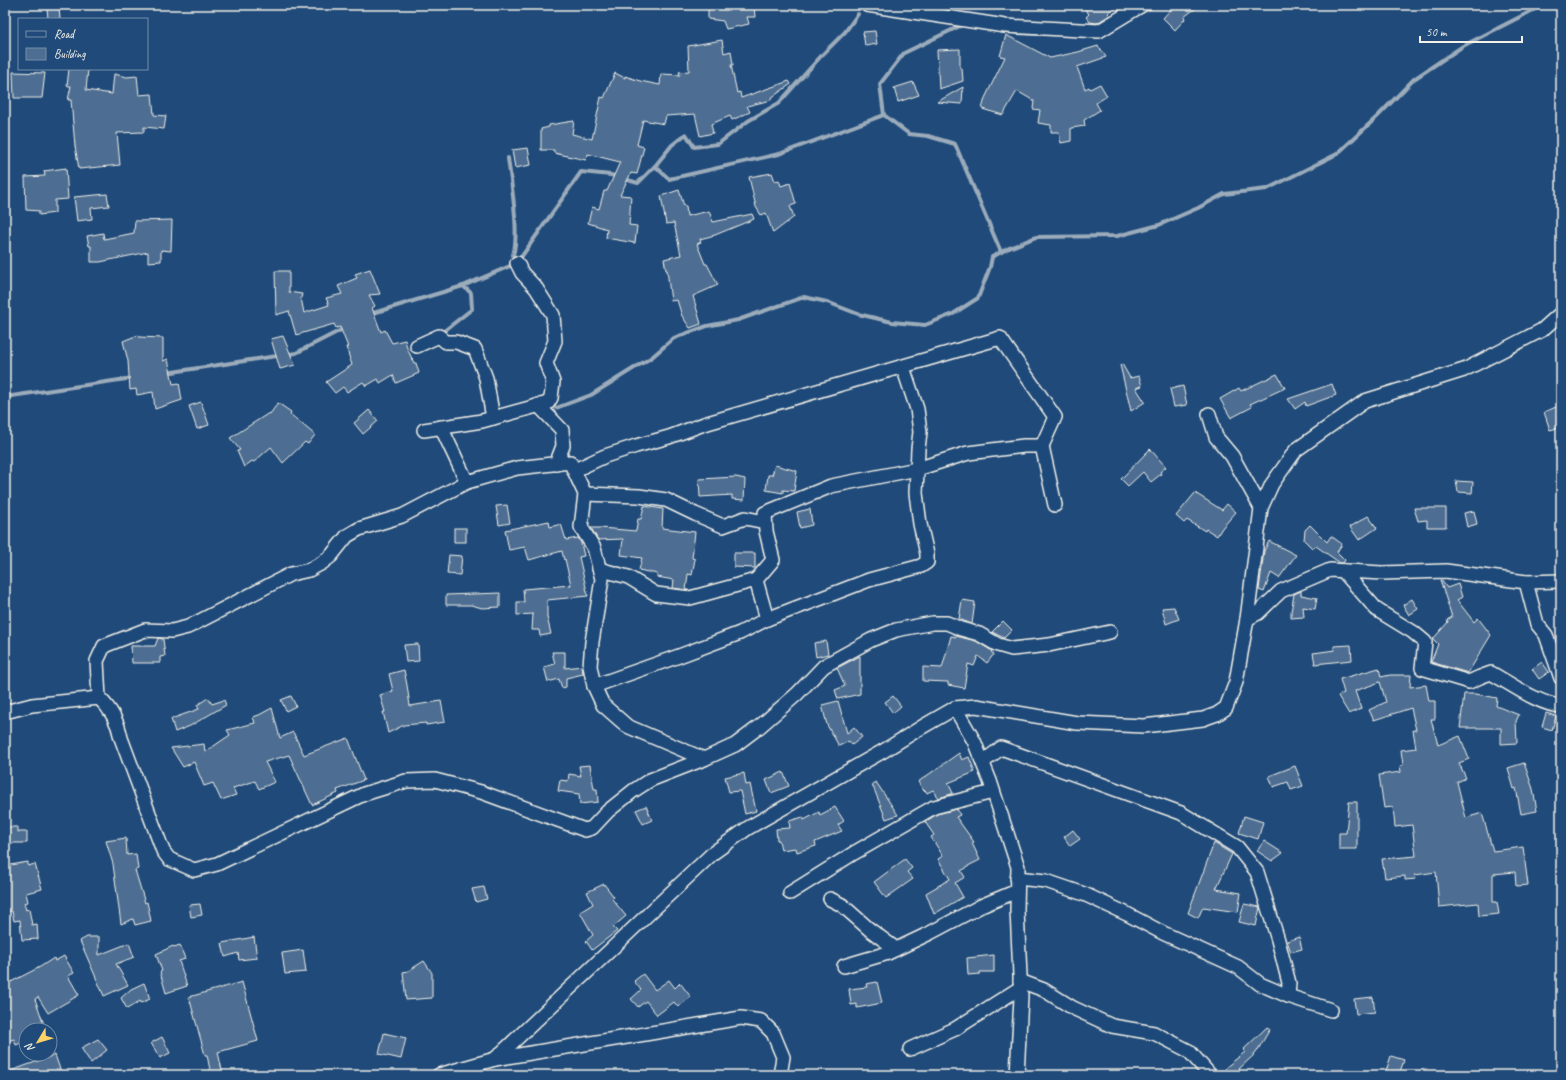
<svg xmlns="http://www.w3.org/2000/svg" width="1566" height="1080" font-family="Caveat,sans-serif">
<rect width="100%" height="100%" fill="#1f4a7a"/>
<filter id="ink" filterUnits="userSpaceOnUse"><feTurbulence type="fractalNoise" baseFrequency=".025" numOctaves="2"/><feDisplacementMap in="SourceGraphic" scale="8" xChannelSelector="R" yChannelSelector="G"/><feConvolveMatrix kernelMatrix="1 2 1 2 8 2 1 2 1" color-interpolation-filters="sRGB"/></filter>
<g filter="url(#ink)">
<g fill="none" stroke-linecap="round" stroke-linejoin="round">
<g stroke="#9cacbb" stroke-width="4">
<path d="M1142,12L1155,5"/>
<path d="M1016,33L1039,34"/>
<path d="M884,115L909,134L928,136L955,144L1001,252"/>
<path d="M508,158C511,183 520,232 513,255L516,261"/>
<path d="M655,166L672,145L686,134L694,147L718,144L748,121L779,103L822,55L845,32L858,14"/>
<path d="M370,314L463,286L517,263L581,172L611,175L638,183L655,166L669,179L779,154L884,115L880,84L904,53L962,25H964"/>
<path d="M444,331L472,309L471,293L463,286"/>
<path d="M166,373L296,353L345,328"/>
<path d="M5,397L133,378"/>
<path d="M556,408L591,395L652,357L674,338L707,326L738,320L804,297L827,302L858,314L892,322L925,325L953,314L978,298L990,267L992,257L1007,249L1036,237L1117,236L1159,225L1198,208L1224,194L1267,189L1337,154L1378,116L1414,79L1463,46L1543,5"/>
</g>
</g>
<g fill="#4d6e92" stroke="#f4f1e8">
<path d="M708,5H754L755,17H747L749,24L726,29L723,21L708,19Z"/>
<path d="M1081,5H1118L1108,13L1110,15L1097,23L1090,22L1086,17L1089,14Z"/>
<path d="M1175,5H1200L1184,17L1185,19L1175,30L1163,18Z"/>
<path d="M59,7L60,19H48L47,8Z"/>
<path d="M875,31L877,44L865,46L863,32Z"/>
<path d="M1006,35L1050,58L1078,52L1098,46L1106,57L1077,67L1085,89L1089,87L1090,89L1100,84L1107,96L1096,103L1100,110L1084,120L1085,126L1071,128V141L1061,143L1059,132H1051V125L1038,123L1040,110L1033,109L1034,101L1017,91L1003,115L982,109L985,98L1005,57L1000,56Z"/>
<path d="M722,40L724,53L731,51L733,65H731L737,93L740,92L741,98L789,81L791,84L771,98V100L747,106L750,112L732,120L730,116L711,124L713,133L700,136L695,114L666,116L664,124L643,120L637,145L644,147L637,174L631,173L620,195L631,196L629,225L637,226L635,243L606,238L607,229L588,223L592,207L599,209L604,191H607L620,162L588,154L586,160L554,153V150H541V129L549,127V125L574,121L572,134L592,139L601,97L604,98L615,73L625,78V76L640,81L660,85L661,74L680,75L679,72L689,71L688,46Z"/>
<path d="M960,49V68H962L963,81L939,89L937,50Z"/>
<path d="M69,69H88L86,90L112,94L114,74L127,77L137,76L139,95L152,94L154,115L166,116L164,129L144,127V132L117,133L120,165L79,169L75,146L71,100H68L71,86H67Z"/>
<path d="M13,72L45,73L42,98H14Z"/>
<path d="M913,82L919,95L898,102L894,88Z"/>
<path d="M963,87L962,104L937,102Z"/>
<path d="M528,148L531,165L515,168L512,150Z"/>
<path d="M66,168L68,199L55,200V213L39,215V211L26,210L25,177L45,176L44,171Z"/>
<path d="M772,173L775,181L779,180L781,186L790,183L796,204L790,206L794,217L773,233L766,213L761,215L756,207L749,177Z"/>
<path d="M679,190L684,206H686L687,216L709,211L713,222L752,214L754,219L715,235L700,239L701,242L697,244L705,264H707L718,285L693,296L701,324L690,328L682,316L677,300L671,301L667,270H666L664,259L681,255L674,223L666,224L661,196Z"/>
<path d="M107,194L109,206L91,208L92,219L77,221L74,197Z"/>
<path d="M172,220L171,251L161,250V261L148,262V252L100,262H91V246H89L87,236L103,233L104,239L134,233L135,221Z"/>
<path d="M370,269L380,294L369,295L375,306L372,308L381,332L385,330L392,343L405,340L407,348L414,363H416L419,373L396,383L393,375L380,383L378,379L366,386L363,382L347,392L343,387L335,393L326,382L352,365L346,347H348L340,327L336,328L334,324L296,335L289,311L276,315L275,271H289V292L302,294L301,298L304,313L329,305L326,298L342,294L338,286L357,278L355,274Z"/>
<path d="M138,335L139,337L163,338V361L168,359L173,384L179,383L182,400L155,409L153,392L137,395L136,389L130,390L128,361L123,341Z"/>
<path d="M283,336L295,365L280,369L271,339Z"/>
<path d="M1122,364L1130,378L1139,376L1142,386L1136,388L1145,402L1131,411L1120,365Z"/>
<path d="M1277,374L1285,388L1250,404L1252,407L1231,418L1220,399L1239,388L1241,391Z"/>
<path d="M1332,384L1336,395L1317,402L1306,406L1305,402L1295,409L1288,399Z"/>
<path d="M1183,386L1187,405L1174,407L1170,389Z"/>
<path d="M201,402L209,425L197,429L189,406Z"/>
<path d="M278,403L291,412L290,414L315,435L308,444L305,442L283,463L271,447L254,462L252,461L244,467L237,451L240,450L230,438L269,413L270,414Z"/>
<path d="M1561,405V427L1550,430L1544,412Z"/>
<path d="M369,410L378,421L363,434L354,423Z"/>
<path d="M1150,449L1166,467L1160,472L1161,474L1151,482L1143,472L1128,486L1121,479Z"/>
<path d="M775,465L797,471L794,491L783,490V493L766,490L768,475H772Z"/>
<path d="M736,477L745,479L744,500L732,499V495L700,497L699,479Z"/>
<path d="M1456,481L1473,482L1472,493L1458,492Z"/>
<path d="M1195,493L1222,510L1227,504L1236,512L1222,528L1217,536L1206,529L1205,531L1187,520L1184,523L1176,516Z"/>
<path d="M507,505L510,523L499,525L496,506Z"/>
<path d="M644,506L663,509L662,528L695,532L692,558L695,559L692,575L688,574L686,590L673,588L674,580L657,577V574L639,570L642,558L621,555L623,539L598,540L591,528H601L636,531L638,519H641Z"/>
<path d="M1414,508H1446V527H1427V520L1418,521Z"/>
<path d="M810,509L812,525L800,528L797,512Z"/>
<path d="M1474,511L1477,524L1467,527L1464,513Z"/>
<path d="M1368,516L1377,528L1359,540L1350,527Z"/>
<path d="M549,521L550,527L561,524L566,540L578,538L581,543L584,556L579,557L588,596L547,600V617L551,634L540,636L539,630H532L533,614L517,615V602H524L523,589L571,585L565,559L564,560L562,551L529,560L525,547L509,550L505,530Z"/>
<path d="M1310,525L1327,542L1331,536L1342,544L1337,552L1345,560L1343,563H1340L1316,546L1313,549L1304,540L1305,530Z"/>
<rect x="454" y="528" width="12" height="14"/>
<path d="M1269,541L1296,555L1279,578L1271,573L1264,592L1259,590L1264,551Z"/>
<path d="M734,553H755V568L734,567Z"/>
<path d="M449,555L462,556L460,575L447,574Z"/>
<path d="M1440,580H1441L1447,588L1458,584L1462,597L1457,600L1474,622L1478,618L1491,635L1468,673L1431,662L1438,644L1433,639L1448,622L1447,620L1452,617Z"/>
<path d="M1301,591V595L1317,598L1315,609L1303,607L1304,617L1291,618V612L1294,594Z"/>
<path d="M500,593V607L482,608L471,605H446V595Z"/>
<path d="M1412,599L1418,609L1409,615L1403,605Z"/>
<path d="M962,600L975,602L972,624L959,619Z"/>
<path d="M1174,607L1179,619L1166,624L1162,608Z"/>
<path d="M1003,621L1012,630L1004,638L992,632Z"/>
<path d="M951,636L956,637V636L976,641L992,651L991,652L994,654L987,663L978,656L974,666L968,664L964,688L948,685V682L923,681V667L942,668Z"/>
<path d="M158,638L163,639L165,656L160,657V663H132L131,646H155Z"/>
<path d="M826,641L828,654L816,657L814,643Z"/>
<path d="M418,644L419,661L406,662L404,645Z"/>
<path d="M1351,645L1352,660L1315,664L1313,653L1335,650L1334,646Z"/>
<path d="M552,652H565V668L582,666L583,674L566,678V687L562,688L559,679L548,682L544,667L555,664Z"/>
<path d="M860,656V694L838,699L835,690L845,686L837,668Z"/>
<path d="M1542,662L1549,672L1539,679L1532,669Z"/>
<path d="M1379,668L1381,677L1390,675H1411L1410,687L1426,685L1429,701H1435V719H1431L1438,745L1460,736L1469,759L1459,763L1466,778L1457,782L1466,818L1482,813L1493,851L1523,847L1528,885L1516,886L1515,872L1493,874V902H1497L1499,914L1479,916L1478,903L1439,907L1436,872L1415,875L1416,879L1405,880V876L1385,878L1382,859L1416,856L1412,825L1395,827L1393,807L1384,808L1379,775L1401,772L1400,766L1403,765L1401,750L1416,748L1413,730H1416L1411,708L1374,720L1369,710L1386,702L1380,682L1355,691L1361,709L1349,714L1338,696L1344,693L1340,679Z"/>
<path d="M404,670L407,685L410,706L441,701L445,722L426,725V723L404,725L388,733L383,712H385L380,695L393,691L389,674Z"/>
<path d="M1464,694H1476L1497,698L1496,706L1519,715L1516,721L1517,743L1501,744V728H1460Z"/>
<path d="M291,696L296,706L286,711L281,700Z"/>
<path d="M893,696L901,706L893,713L885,702Z"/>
<path d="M208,698L212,704L224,700L226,705L190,726L175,732L171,719L199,709L197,705Z"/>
<path d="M838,701L847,733L854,727L862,737L852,745L849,741L839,746L827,725L822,705Z"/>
<path d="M272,708L280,738L293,732L304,755L348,738L364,780L337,790L338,793L312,805L289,755L265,762L275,782L259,789L255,781L233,788L236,795L221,800L213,783L204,786L194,762L183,767L171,748L204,744L205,752L230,735L227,730L255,723L253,717L259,715Z"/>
<path d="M1546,713L1556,716L1552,730L1542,727Z"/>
<path d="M959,753L962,760L969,757L975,772L948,783L953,793L951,794L939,798L933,790L927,793L925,790L924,791L918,782Z"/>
<path d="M1524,763L1533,789L1537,811L1521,814L1516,788L1514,789L1508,768Z"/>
<path d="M590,765L594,789H597L598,802L580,804L579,794L558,791L560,780L568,781L569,774L581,776L579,766Z"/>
<path d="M1295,766L1303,786L1291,790L1288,782L1273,787L1269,776Z"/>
<path d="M783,772L789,786L771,793L766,780Z"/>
<path d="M744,773L746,785L750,784L756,811L745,814L740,791L729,792L725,777Z"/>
<path d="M876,782L898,815L886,819L872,784Z"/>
<path d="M1349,802H1357V849H1339V833H1346Z"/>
<path d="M646,806L652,820L643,824L636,810Z"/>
<path d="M835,807L844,821L838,825L842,831L815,842L816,846L797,852L796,848L781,850L779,840H777L776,829L790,828L789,821L803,817L804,820L819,812L820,815Z"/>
<path d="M957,809L960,815L956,817L974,842L972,843L980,860L968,866V867L961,871L965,877L955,883L963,897L934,914L926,893L950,879L938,859L943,856L931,837L934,835L925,822L937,814Z"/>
<path d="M1244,816L1263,822L1258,839L1239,833Z"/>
<path d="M5,827H18V832H27V843H5Z"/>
<path d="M1073,830L1080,839L1070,846L1064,837Z"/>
<path d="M126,838L127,855L136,854L138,869L135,870L145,903L147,902L151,921L135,925L133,919L121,924L113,864L106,841Z"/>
<path d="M1264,841L1283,853L1272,861L1257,851Z"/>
<path d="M1214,843L1232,854L1216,889L1241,893L1238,912L1203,907L1198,918L1188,913Z"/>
<path d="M905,859L912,868L907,872L913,879L886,898L874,882Z"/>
<path d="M28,862V866L35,864L42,889L26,893L28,902L24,903L26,910L29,909L32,925L37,924L38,939L22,940L20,920L14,921L12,911L5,912V866Z"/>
<path d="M604,884L614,897L612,899L626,916L613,927L617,931L592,950L586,941L593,935L580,912L593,904L587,892Z"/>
<path d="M484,887L487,899L476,902L472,889Z"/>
<path d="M200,904L202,915L191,917L189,905Z"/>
<path d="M1244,904L1260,907L1256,926L1239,922Z"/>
<path d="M87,937H99V955L129,943L134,957L116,964L128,985L104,996L80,941Z"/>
<path d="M254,937L257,958L239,960L238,953L225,957L222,943Z"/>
<path d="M1299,937L1302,949L1291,952L1287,941Z"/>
<path d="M180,945L185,959L179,961L187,986L166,993L160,972L162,971L156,954L173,946L174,947Z"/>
<path d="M303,950L306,972L285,974L282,953Z"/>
<path d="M994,955V972H980V974L968,975L967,958Z"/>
<path d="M64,956L74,973L68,976L79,995L48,1013L38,997L35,999L46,1030H26V1041L16,1045L14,1039L5,1042V985L40,967L54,958L55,961Z"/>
<path d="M424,961L432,973V998L406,1000L403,972L408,971Z"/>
<path d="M643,974L655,990L669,980L675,988L680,983L691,997L678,1007L674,1002L657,1015L646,1001L638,1007L631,999L641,990L634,981Z"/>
<path d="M242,982L258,1041L218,1052L223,1075H211L207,1055H205L189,997Z"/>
<path d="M877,982L882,1003L857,1008V1004L851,1005L849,989L867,987L866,984Z"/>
<path d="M144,983L150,999L141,1003L140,1001L127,1009L121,998L131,989Z"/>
<path d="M1373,997L1375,1012L1356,1014L1354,999Z"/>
<path d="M1267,1027L1270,1029L1256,1053L1239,1069L1244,1075H1231L1225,1068L1245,1052L1243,1050Z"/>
<path d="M384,1033L406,1038L401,1059L379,1054Z"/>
<path d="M162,1037L170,1053L160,1058L151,1043Z"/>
<path d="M98,1039L107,1050L91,1063L81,1048Z"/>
<path d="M55,1055L62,1075H5V1073Z"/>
<path d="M1391,1056L1404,1060L1399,1075L1386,1071Z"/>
</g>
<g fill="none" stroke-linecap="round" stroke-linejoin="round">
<g stroke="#f4f1e8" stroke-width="16">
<g id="minor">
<path d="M867,5L1005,26L1099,31L1142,5"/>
<path d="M417,346L439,336L446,342H456L475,349L486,378L493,418"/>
<path d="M538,405L562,430L563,446L556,464"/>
<path d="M1209,414L1216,437L1232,456L1261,508"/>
<path d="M441,427L467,482L517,468L570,462L585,494L581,527L594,548L602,579L592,642L590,666L594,686L603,705L627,726L704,759"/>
<path d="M424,430L482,421L548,403L551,398L553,382L546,363L555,341L553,315L536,288L522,273L517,263"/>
<path d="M575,470L605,456L636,446L669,437L704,424L1000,338L1055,417L1042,446"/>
<path d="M585,494L639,496L666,500L695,514L723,526L745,518L765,522"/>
<path d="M599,569L628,577L656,594L690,598L756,580L767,619"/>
<path d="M1343,571L1377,610L1413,632L1425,642L1422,668L1469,682L1480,677L1491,673C1511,684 1540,705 1561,706"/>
<path d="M756,580L773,560L766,531L765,513L831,486L917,469L968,453L1024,446H1042L1055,505"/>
<path d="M1526,582L1537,624L1546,635L1561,678"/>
<path d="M1247,619L1258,613L1281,591L1330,570L1382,573L1446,571L1526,582L1561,581"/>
<path d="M594,686L679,656L740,633L767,619L869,580L921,566L927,562V554L920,524L916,493L918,449L920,432L917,409L903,367"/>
<path d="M99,698L97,661L104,646L145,630L172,631L188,627L291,574L309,570L322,563L331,556L347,536L359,529L402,516L467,482"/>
<path d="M955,708L974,741L990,781L1018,867L1017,910L1021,997L1017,1075"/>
<path d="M5,712L32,705L99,698C111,709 118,722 121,738L163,851L169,859L194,870L217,864L364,794L406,781L435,780L481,792L585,830L592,828L608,811L633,791L650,780L704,759L735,745L759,727L797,694L824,666L871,640L896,630L933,623H947L961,629L979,634L998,645L1012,649L1049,645L1110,632"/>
<path d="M983,762L1001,748L1181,813L1237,847L1257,872L1278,940L1289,983L1288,996"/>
<path d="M1017,878L1046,881L1084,894L1127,914L1163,933L1238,967L1260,984L1288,996L1331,1010"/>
<path d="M790,893L854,853L934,807L993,792"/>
<path d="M830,899L842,905L869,929L896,949"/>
<path d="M844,966L888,953L930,933L981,906L1017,891"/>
<path d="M1020,981L1044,990L1073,1008L1112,1026L1154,1033L1189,1051L1210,1075"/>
<path d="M910,1049L955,1029L1020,988"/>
<path d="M495,1059L713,853L748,828L885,750L922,727L955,708L976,706L1077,723L1144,726L1203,719L1217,714L1226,708L1236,682L1247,619L1261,508L1272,484L1296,450L1365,401L1464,370L1542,330L1561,313"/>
<path d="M439,1075L495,1059L741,1018L761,1021L773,1033L783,1057L780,1075"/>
</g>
</g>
<use href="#minor" stroke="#1f4a7a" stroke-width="13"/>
</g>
</g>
<rect width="1566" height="1080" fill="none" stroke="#1f4a7a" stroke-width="20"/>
<rect x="10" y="10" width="1546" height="1060" fill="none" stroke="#f4f1e8" stroke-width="1.5" filter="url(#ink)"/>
<rect x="18" y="18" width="130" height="52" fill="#1f4a7a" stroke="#748da6"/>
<rect x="26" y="31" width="20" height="6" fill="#1f4a7a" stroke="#748da6"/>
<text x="54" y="38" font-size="12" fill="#f4f1e8">Road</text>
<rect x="26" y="48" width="20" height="12" fill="#4d6e92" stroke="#748da6"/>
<text x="54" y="58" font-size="12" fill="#f4f1e8">Building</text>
<g transform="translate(38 1042) rotate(232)"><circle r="19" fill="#1f4a7a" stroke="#748da6"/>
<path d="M0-3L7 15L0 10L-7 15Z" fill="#ffd166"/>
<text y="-6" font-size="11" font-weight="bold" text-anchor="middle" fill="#f4f1e8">N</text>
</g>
<path d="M1420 36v6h102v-6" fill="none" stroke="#f4f1e8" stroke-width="2"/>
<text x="1426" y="36" font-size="12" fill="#f4f1e8" stroke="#1f4a7a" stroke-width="3" paint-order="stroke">50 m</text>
</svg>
